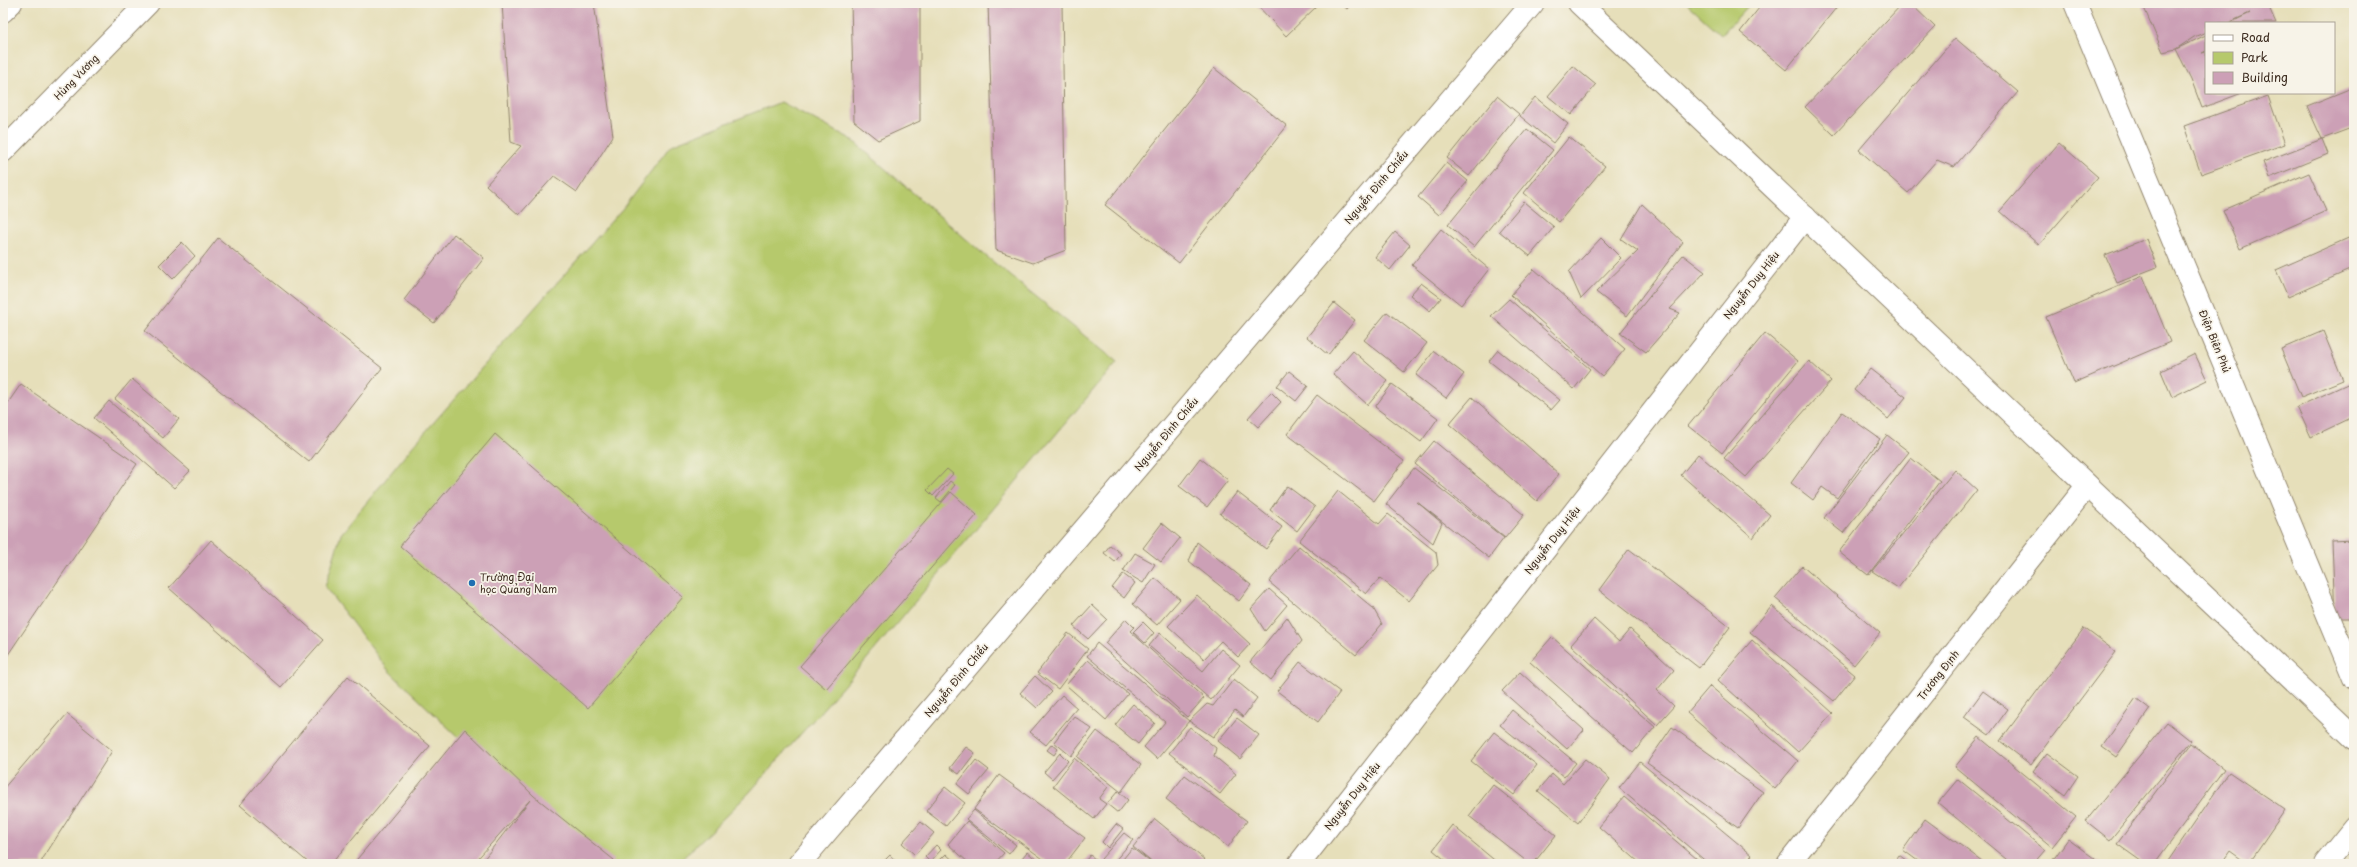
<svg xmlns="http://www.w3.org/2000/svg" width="2357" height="867" font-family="'Playpen Sans',sans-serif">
<rect width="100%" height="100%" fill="#f7f3e8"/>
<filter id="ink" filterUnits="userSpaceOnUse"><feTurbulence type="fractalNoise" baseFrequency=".025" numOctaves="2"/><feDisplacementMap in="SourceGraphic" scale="8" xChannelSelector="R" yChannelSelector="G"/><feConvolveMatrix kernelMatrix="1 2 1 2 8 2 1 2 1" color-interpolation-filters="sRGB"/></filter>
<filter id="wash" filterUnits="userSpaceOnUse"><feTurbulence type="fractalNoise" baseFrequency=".012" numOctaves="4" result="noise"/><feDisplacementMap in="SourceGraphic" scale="16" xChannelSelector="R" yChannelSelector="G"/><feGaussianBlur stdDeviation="0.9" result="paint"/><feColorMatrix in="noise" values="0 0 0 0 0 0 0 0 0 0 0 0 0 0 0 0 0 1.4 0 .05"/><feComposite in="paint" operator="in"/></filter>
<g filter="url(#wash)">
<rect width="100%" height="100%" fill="#e6dfba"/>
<g fill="#b6c96c" stroke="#787a45">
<path d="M1686,3H1751L1721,35Z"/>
<path d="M781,102L851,139L981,252L1117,362L866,660L749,793L677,864H611L526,802L389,671L325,587L341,534L412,447L623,208L671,145Z"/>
</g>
<g id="blocks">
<g fill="#cca0b6">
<path d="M502,3H594L613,136L577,192L554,176L519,215L486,185L521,146L511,142Z"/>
<path d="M851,3H920V121L878,140L854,121Z"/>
<path d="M988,3H1062L1066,250L1033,263L996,250Z"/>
<path d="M1255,3H1320L1286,36Z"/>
<path d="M1340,3H1353L1347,9Z"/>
<path d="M1763,3H1840L1786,70L1740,32Z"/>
<path d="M1903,3H1910L1935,27L1834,135L1805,107Z"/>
<path d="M2142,3H2267L2276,23H2230L2250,13L2228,23H2206V32L2194,37L2176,49L2163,52Z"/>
<path d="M2206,35V51L2202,53L2206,52V93H2242L2202,108L2191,79L2176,49Z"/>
<path d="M1955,38L2018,92L1954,167L1937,160L1908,193L1859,150Z"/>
<path d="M1573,66L1596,85L1571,115L1548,96Z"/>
<path d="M1214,68L1287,126L1179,263L1105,205Z"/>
<path d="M2354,87V127L2322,139L2307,106Z"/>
<path d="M1497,96L1519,114L1469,176L1447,158Z"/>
<path d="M2268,96L2285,144L2201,174L2184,126Z"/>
<path d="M1535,97L1568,124L1553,143L1520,116Z"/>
<path d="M1527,129L1553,150L1474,247L1448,225Z"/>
<path d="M1569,137L1605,166L1559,222L1524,193Z"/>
<path d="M2322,139L2328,154L2269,178L2263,162Z"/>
<path d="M2059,143L2098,177L2039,245L2000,211Z"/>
<path d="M1446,163L1468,181L1439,215L1418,197Z"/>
<path d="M2309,173L2326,211L2240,249L2223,210Z"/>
<path d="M1524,202L1554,227L1530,256L1499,231Z"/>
<path d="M1642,204L1683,242L1627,316L1596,292L1638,251L1621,239Z"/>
<path d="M1441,229L1489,269L1461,305L1412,265Z"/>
<path d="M1395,232L1410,245L1390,270L1375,257Z"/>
<path d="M454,234L484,258L434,323L404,300Z"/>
<path d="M2353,236L2354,268L2288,297L2276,270Z"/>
<path d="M218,238L382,368L309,462L145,331Z"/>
<path d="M1601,238L1621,258L1581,299L1569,272Z"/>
<path d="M2146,239L2157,267L2117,283L2105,255Z"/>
<path d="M182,242L195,256L173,279L159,265Z"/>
<path d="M1683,255L1705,272L1670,309L1680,313L1646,352L1620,333Z"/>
<path d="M1534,269L1625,349L1602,376L1511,295Z"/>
<path d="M2143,276L2170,342L2074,383L2046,317Z"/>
<path d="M1421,283L1441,298L1430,311L1410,295Z"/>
<path d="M1509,299L1590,369L1574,389L1491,316Z"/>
<path d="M1334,303L1355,320L1328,355L1307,337Z"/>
<path d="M1387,312L1427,343L1404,372L1364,340Z"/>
<path d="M2323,331L2343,380L2301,397L2281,349Z"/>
<path d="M1765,333L1798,361L1722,453L1688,426Z"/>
<path d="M1498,350L1560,400L1551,410L1489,361Z"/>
<path d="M1353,351L1388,381L1368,405L1333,374Z"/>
<path d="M1434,351L1464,374L1446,398L1416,375Z"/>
<path d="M2195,354L2207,380L2172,397L2161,371Z"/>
<path d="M1809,361L1831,381L1746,477L1724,458Z"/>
<path d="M1870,369L1906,397L1888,419L1854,390Z"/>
<path d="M1289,371L1308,386L1296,401L1277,386Z"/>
<path d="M132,379L179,419L163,438L115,399Z"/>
<path d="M2354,381V425L2351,418L2311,437L2297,407Z"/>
<path d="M21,384L137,464L3,662V410Z"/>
<path d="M1392,384L1438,418L1421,442L1375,407Z"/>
<path d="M1271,392L1281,402L1258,427L1248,418Z"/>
<path d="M1317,395L1404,461L1374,501L1287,434Z"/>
<path d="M1472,397L1559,474L1537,501L1449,424Z"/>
<path d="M109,401L190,471L174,488L94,418Z"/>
<path d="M1842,412L1880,439L1837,498L1822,487L1813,500L1791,483Z"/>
<path d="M495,434L683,597L588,708L400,546Z"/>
<path d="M1887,435L1909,452L1843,533L1824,518Z"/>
<path d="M1434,441L1524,515L1505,538L1415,464Z"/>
<path d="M1698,454L1770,515L1753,538L1681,475Z"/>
<path d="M1200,458L1228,480L1207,507L1179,486Z"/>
<path d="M1911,458L1940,481L1868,575L1839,552Z"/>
<path d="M1414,468L1504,538L1489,558L1417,502L1442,523L1433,543L1386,504Z"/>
<path d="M947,469L953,474L933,496L927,490Z"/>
<path d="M1955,470L1977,490L1898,588L1872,571Z"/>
<path d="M950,481L955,485L941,502L936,498Z"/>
<path d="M1287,486L1315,507L1297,531L1270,510Z"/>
<path d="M1338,491L1379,524L1388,514L1436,552L1438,565L1409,601L1380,578L1366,594L1299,541Z"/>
<path d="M951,492L977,515L826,689L800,666Z"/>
<path d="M1237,492L1282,527L1266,549L1220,514Z"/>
<path d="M1162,523L1180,538L1161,562L1143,548Z"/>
<path d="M211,540L323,640L281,687L169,588Z"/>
<path d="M2354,540V618H2335L2332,541Z"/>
<path d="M1197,542L1251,585L1239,601L1189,561Z"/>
<path d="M1110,545L1121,554L1115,562L1104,553Z"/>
<path d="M1299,546L1373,608L1382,624L1356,655L1269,582Z"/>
<path d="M1629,549L1730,627L1699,668L1599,590Z"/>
<path d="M1135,553L1155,564L1143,583L1123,571Z"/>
<path d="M1802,566L1880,633L1854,665L1775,598Z"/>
<path d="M1123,574L1135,583L1124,598L1112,588Z"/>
<path d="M1155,578L1180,599L1157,625L1133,604Z"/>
<path d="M1269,589L1287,605L1265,631L1251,609Z"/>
<path d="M1197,595L1250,644L1238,657L1221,641L1204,659L1168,626Z"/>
<path d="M1092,605L1107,619L1088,639L1073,626Z"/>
<path d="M1772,606L1855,675L1834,701L1750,632Z"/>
<path d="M1287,617L1302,641L1271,680L1250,662Z"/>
<path d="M1126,619L1134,627L1130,631L1204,698L1187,717L1105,643Z"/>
<path d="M1594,619L1619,642L1630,629L1674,670L1657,690L1674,706L1657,725L1571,645Z"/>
<path d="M1143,622L1154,633L1145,643L1133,632Z"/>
<path d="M2084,628L2116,652L2031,765L2000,741Z"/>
<path d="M1068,633L1088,649L1058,689L1037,673Z"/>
<path d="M1160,633L1203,671L1221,649L1240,665L1211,700L1149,646Z"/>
<path d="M1552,637L1655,727L1633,753L1530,662Z"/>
<path d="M1752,640L1833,713L1798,752L1718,680Z"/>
<path d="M1097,643L1189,721L1157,759L1144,747L1165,722L1087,656Z"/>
<path d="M1088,660L1128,694L1106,720L1066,685Z"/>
<path d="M1300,662L1340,692L1318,722L1277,691Z"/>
<path d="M1520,672L1584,730L1567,749L1502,691Z"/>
<path d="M348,676L430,746L331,864H310L240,805Z"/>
<path d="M1035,676L1052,692L1037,708L1020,693Z"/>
<path d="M1234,679L1257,698L1243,717L1235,710L1213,737L1189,721L1207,704L1213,706Z"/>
<path d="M1710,686L1798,761L1775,789L1687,713Z"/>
<path d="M1983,691L2008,709L1989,735L1964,717Z"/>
<path d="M1062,695L1077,708L1046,745L1030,732Z"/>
<path d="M2136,698L2150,709L2116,757L2102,747Z"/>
<path d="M1133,704L1155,723L1138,744L1115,725Z"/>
<path d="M1512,710L1576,763L1564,777L1500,725Z"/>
<path d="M67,714L112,751L42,860V864H3V789Z"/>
<path d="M1074,716L1092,729L1071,756L1054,742Z"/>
<path d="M1237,718L1259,735L1240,759L1218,741Z"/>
<path d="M2167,722L2191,741L2110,840L2086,821Z"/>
<path d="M1190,727L1216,748L1214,756L1236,774L1220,794L1169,753Z"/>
<path d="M1672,727L1763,792L1738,828L1647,763Z"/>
<path d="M465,729L534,796L614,860L610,864H480L530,800L473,864H353Z"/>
<path d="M1097,731L1141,765L1121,792L1077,757Z"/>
<path d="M1494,732L1537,765L1514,795L1471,761Z"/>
<path d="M1979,737L2076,817L2052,847L1955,767Z"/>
<path d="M1052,744L1058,749L1054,755L1047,750Z"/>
<path d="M2191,744L2224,769L2154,864H2145L2117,844Z"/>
<path d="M966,747L975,753L959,774L950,768Z"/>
<path d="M1060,753L1068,761L1052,779L1044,772Z"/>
<path d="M2047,753L2078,776L2065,795L2033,771Z"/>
<path d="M1074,758L1108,787L1099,799L1106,804L1094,819L1053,786Z"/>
<path d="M1585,759L1610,779L1578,823L1538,791L1552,774L1563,784Z"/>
<path d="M976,760L989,770L969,794L957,784Z"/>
<path d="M1640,762L1752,855L1744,864H1709L1619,788Z"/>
<path d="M2229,772L2285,810L2248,864L2230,851L2221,864H2166Z"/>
<path d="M999,775L1085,838L1065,864H1050L974,809Z"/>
<path d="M1185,775L1247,821L1228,847L1166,799Z"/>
<path d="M1958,779L2045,850L2033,864H2012L1938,803Z"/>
<path d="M1493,785L1556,835L1533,864H1530L1469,816Z"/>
<path d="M945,787L965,803L946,826L926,811Z"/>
<path d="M1118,791L1128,800L1118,813L1107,804Z"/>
<path d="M1624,797L1703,864H1641L1599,827Z"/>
<path d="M974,810L1016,845L1009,854L966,819Z"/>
<path d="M1155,819L1205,860L1201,864H1154L1133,847Z"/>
<path d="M1925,819L1986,864H1922L1903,850Z"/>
<path d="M967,821L1004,853L994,864H970L948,844Z"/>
<path d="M921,822L934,833L915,855L902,843Z"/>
<path d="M1116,824L1123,829L1108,848L1102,842Z"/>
<path d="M1452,825L1499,864H1450L1433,850Z"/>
<path d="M1124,833L1133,840L1112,864H1106L1101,859Z"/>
<path d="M2068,839L2102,864H2050Z"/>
<path d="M936,845L941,850L930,862L925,857Z"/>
<path d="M1132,848L1153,864H1119Z"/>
<path d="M1027,852L1042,864H1017Z"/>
<path d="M946,854L957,864H941L938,862Z"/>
<path d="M890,855L898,864H881Z"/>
<path d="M1090,855L1101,864H1083Z"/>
<path d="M1899,855L1911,864H1893Z"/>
</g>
</g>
</g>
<g filter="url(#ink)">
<use href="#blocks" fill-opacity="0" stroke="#90846c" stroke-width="1"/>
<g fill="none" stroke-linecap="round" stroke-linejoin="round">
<g stroke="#90846c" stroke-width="24">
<g id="minor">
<path d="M1579,3L2354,738"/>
<path d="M2075,3L2354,678"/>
<path d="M799,864L1533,3"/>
<path d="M1299,864L1805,217"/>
<path d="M1788,864L2087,486"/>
<path d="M2325,864L2354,828"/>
</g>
</g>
<g stroke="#90846c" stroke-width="24">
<g id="major">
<path d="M3,11L11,3"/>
<path d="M3,151L148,3"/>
</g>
</g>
<use href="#minor" stroke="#fff" stroke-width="22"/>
<use href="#major" stroke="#fff" stroke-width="22"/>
</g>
</g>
<circle fill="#1f6fb2" stroke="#f7f3e8" stroke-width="1.5" cx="472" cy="583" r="4"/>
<g text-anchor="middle" stroke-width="3.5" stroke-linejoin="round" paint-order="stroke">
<g font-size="10" fill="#3b2a1e" stroke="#f7f3e8">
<text transform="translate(76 77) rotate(-46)" y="4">Hùng Vương</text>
<text transform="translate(1376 187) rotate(-50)" y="4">Nguyễn Đình Chiểu</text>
<text transform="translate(1751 285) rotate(-52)" y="4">Nguyễn Duy Hiệu</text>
<text transform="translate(2215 341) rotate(68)" y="4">Điện Biên Phủ</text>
<text transform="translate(1166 434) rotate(-50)" y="4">Nguyễn Đình Chiểu</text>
<text transform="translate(1552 540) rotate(-52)" y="4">Nguyễn Duy Hiệu</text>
<text transform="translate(1938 675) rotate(-52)" y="4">Trương Định</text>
<text transform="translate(956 680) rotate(-50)" y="4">Nguyễn Đình Chiểu</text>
<text transform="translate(1352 796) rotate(-52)" y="4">Nguyễn Duy Hiệu</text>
</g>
<g font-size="10" fill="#3b2a1e" stroke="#f7f3e8" text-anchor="start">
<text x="480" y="581">Trường Đại<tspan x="480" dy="12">học Quảng Nam</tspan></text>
</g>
</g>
<rect width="2357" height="867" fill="none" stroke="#f7f3e8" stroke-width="16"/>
<rect x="2205" y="22" width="130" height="72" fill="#f7f3e8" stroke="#aca397"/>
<rect x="2213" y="35" width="20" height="6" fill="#ffffff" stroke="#aca397"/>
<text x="2241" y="42" font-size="12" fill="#3b2a1e">Road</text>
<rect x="2213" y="52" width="20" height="12" fill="#b6c96c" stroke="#aca397"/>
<text x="2241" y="62" font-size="12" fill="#3b2a1e">Park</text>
<rect x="2213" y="72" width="20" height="12" fill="#cca0b6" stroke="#aca397"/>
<text x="2241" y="82" font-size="12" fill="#3b2a1e">Building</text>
</svg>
